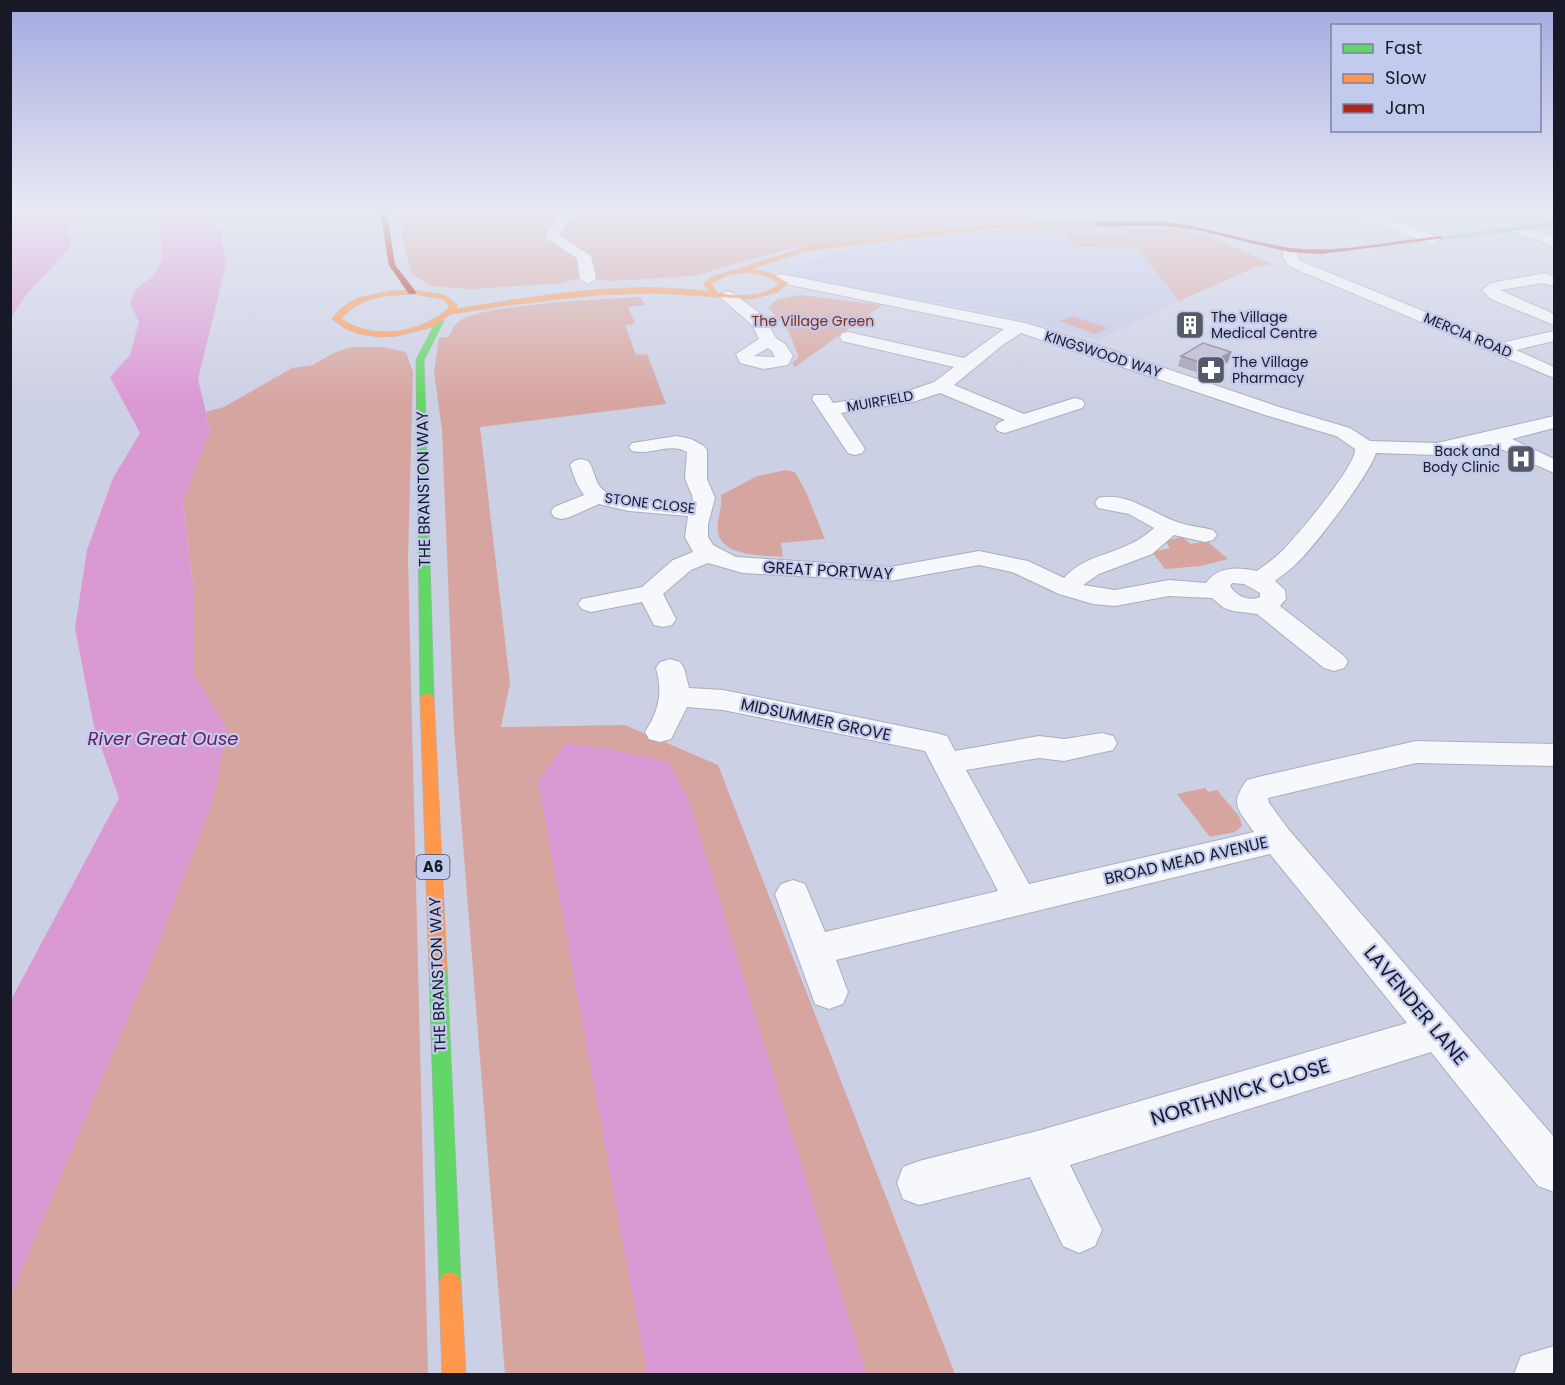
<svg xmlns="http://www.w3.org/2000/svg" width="1565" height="1385" font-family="Poppins,sans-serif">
<rect width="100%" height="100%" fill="#ccd0e4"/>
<path fill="#c0c7e8" d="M1021,228H1123L1179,301L1098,340L990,312L817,281L792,275L789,267L863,246Z"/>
<g fill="#d7a5a0">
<path d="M402,208H1097L788,249L692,276L611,281L578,278L564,283L470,289L431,286L413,275L403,245Z"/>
<path d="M1123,228L1176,229L1212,237L1274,265L1256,267L1179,301L1138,248L1074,247L1066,234H1127Z"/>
<path d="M800,295L882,305L795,367L792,363L797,359L798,355L788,330L768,307L778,299Z"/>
<path d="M641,297L645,305L628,307L635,324L625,325L636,355L647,354L666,404L480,427L510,683L501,727L625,725L718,765L955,1374H505L454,730L442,430L434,372L439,338L448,337C451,333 454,325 458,322C480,304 607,299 641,297Z"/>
<path d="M1072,316L1108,328L1095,334L1059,321Z"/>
<path d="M352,347H383L406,352L413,372L408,559L428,1374H11V1295L55,1187L227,729L193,673V586L183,502L210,430L206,412L224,407L292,368L313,365L333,353Z"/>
<path d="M786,470L795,472L806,492L825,539L781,543L783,557C764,555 722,557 718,532C716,520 723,507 721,495L757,476Z"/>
<path d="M1182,537L1191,544L1207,541L1228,559L1201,566L1165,569L1152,552L1170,548L1165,541Z"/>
<path d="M1205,788L1208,792L1217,790L1239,816L1242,826L1235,832L1210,837L1177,794Z"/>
</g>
<g fill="#db99d4">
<path d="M11,208H83L67,226V234L72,242L69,249L25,296L11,318Z"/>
<path d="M151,208H197L221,232L226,264L198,379L210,430L183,502L193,586V673L227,729L213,800L156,950L11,1295V1000L119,798L94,727L75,628L87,550L113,478L140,433L110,377L130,355L139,321L130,304C138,280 142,289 154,274C169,254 162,230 150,211Z"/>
<path d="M566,743L608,749L668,761L688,798L866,1374H647L538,781Z"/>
</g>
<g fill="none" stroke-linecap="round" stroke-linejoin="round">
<g stroke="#aaadbd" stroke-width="2">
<g id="street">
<path d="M576,208H591L564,226L560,236L591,256L596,279L588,284L580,279L577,258L546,238C548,222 562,214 576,208Z"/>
<path d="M1323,208C1364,208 1399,223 1438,237L1440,240L1433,244L1428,243L1366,219L1324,211Z"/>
<path d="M1523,208H1541L1554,212V220L1524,211Z"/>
<path d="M1518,225L1554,237V246L1513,232L1511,229L1513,226Z"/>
<path d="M1290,246L1297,250L1298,259L1308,264L1501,343L1554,331V341L1516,350L1554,367V378L1298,270L1288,265L1282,256L1285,247Z"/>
<path d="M1545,273L1554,277V286L1543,283L1500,290L1554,314V325L1491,299L1482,290L1491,283Z"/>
<path d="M781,274L1025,323L1085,341L1279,407L1350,428L1370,441L1437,443L1554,416V428L1512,439L1554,459V473L1490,444L1437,455L1376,453C1370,474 1314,547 1297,563C1290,570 1282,575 1275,581L1285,590L1286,599L1280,606L1344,656L1348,662L1344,668L1334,671L1324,668L1257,614L1233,611L1224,608L1212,598L1169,596L1115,606L1093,604L1059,594L1012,572L979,565L890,581L743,573L708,563L691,570L663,594L676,619L672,625L663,627L654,625L642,602L591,612L582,609L578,604L582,599L642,587L673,560L693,552L685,537L688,516L629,511L599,504L570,517L562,519L554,517L551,512L554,507L584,495L577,484L570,465L574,461L581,459L588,461C594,468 594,479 600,487C613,503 672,502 693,503L692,495L685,479L687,452C670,442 650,456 632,451L629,447L632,443L677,436L691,439L704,446L707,450V479L715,498L708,524V537L713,545L736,557L890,567L979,551L1028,561L1064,578C1086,552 1126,555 1154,528L1129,514L1098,508L1095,503L1098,498C1127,491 1151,513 1177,522C1188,526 1201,527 1213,530L1217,535L1213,540L1205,542L1174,535L1152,554L1099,574L1083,585L1115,590L1169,580L1206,583C1218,566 1238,567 1257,571C1265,565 1275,558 1282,551C1296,537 1357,465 1355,449L1336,436L1265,415L1021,333L1004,344L954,385L1024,414L1075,398L1082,400L1085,404L1082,408L1005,433L998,431L995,427L998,423L1005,420L940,393L913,402L841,413L865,449L862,453L855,455L848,453L812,399L814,395H828L833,403L908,391L934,382L954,367L842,341L840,337L842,333L848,332L964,358L1004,329L776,282L773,279L776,276ZM1232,583L1244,584L1260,593V597C1249,602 1236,596 1230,586Z"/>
<path d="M727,291L733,293L758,312L768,324L776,338L785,344L793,356L788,365L764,369L740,363L736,354L759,339L752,325L719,296ZM768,348L772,351L775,357L754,356Z"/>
<path d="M670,659L680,662L684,668L689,688L723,690L936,733L947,736L955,751L1039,736L1064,739L1102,733L1113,736L1117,743L1113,750L1064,761L1039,758L966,770L1029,884L1254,832C1238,809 1229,805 1247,780L1258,777L1416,741L1554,744V766L1416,763L1268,798L1269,803L1289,830L1554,1137V1192L1538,1186L1431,1052L1070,1165L1102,1230L1095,1246L1079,1253L1063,1246L1030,1177L919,1205L903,1199L897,1183L903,1167L919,1161L1041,1130L1407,1023L1270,854L836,960L848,992L843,1004L829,1009L815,1004L775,894L781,884L793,880L805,884L825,932L998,891L925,751L723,710L687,707L671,739L660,742L649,739L645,732C659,710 663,693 656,668L660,662Z"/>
<path d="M1554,1346V1374H1514L1521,1356Z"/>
</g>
</g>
<g stroke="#aaadbd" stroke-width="1">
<g id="fast">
<path d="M1554,222V226L1441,240L1438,238Z"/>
<path d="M440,319L444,321L424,360L434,697L427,701L420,697L416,360L436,321Z"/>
<path d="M438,961L444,964L447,969L461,1283L458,1291L450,1294L442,1291L439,1283L429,969L432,964Z"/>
</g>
</g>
<g stroke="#aaadbd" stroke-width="1">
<g id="slow">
<path d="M1099,222L1101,225L1004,227L811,250L750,269L769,272L788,283L778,292L751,299L655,293L596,295L509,305L451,314L432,327L397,336L380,337L360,334L346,329L332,319L340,309L357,298L391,291L412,290L445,295L457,305L456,309C539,296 626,280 710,292L703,284L712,277L810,246L1004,223ZM745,272L764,275L780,283C762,299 739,296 717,293L711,284L727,275ZM412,294L443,299L450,307C420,334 375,341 341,319C359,297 385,295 412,294Z"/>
<path d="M427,693L434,697L447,969L444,974L438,977L432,974L429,969L420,697Z"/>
<path d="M450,1272L458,1275L461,1283L466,1374H442L439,1283L442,1275Z"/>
</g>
</g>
<g stroke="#aaadbd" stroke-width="1">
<g id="jam">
<path d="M380,208H386L395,265L416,292L415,294H409L389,265Z"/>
<path d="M1165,222C1208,227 1248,242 1291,248C1336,254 1395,241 1441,236L1444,238L1320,254L1290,252L1197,230L1165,226H1099L1096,224L1099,222Z"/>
</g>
</g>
<use href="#street" fill="#f7f8fb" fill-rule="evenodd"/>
<use href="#fast" fill="#63d668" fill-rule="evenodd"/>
<use href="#slow" fill="#ff974d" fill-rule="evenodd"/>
<use href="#jam" fill="#b3261e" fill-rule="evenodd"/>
</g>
<path fill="#a19eb4" d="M1231,352L1228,362L1205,375L1178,366L1181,356Z"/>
<path fill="#838192" d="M1231,352L1228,362L1205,375L1208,365Z"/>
<path fill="#bbb8d1" stroke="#838192" stroke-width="1.5" d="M1203,343L1231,352L1208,365L1181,356Z"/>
<linearGradient id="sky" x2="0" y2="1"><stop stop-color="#a3a9e0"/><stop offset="0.52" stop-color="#e8eaf3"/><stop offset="1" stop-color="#e8eaf3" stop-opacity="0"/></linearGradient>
<rect width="1565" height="402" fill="url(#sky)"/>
<defs>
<g id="building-square" transform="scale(1.5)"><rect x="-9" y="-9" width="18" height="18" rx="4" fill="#565968" stroke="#c2caee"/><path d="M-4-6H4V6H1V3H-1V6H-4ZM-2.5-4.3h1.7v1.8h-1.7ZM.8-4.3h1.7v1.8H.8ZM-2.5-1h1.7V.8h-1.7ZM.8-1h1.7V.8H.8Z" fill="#fff"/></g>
<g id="pharmacy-square" transform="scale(1.5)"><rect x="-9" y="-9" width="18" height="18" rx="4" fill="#565968" stroke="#c2caee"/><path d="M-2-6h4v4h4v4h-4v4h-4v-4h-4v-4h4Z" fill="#fff"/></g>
<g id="hospital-square" transform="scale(1.5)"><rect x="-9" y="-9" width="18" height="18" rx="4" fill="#565968" stroke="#c2caee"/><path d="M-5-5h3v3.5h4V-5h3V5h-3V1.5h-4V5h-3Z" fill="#fff"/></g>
</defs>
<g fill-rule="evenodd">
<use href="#building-square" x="1190" y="325"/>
<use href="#pharmacy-square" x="1211" y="370"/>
<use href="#hospital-square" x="1521" y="459"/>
</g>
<g text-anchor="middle" stroke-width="4.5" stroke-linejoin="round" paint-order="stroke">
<g font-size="14" fill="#171926" stroke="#c2caee" text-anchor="start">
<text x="1211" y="322">The Village<tspan x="1211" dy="16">Medical Centre</tspan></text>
<text x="1232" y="367">The Village<tspan x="1232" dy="16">Pharmacy</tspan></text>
<text x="1500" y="456" text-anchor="end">Back and<tspan x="1500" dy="16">Body Clinic</tspan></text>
</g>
<g font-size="14" fill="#8f2809" stroke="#c2caee">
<text x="813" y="326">The Village Green</text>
</g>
<g font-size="14" fill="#171926" stroke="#c2caee">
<text transform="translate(1468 335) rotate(23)" y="5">MERCIA ROAD</text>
<text transform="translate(1103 354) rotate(18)" y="5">KINGSWOOD WAY</text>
<text transform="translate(880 401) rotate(-10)" y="5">MUIRFIELD</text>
<text transform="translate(650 503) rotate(7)" y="5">STONE CLOSE</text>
</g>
<rect fill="#c2caee" stroke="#4a4e62" stroke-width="1.5" x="416.5" y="855" width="33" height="24" rx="4.5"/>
<g font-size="15" font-weight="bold" fill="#171926">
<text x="433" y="872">A6</text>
</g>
<g font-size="16" fill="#171926" stroke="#c2caee">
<text transform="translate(423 489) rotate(-91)" y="6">THE BRANSTON WAY</text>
<text transform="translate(828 570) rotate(3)" y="6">GREAT PORTWAY</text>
<text transform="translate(816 719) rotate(12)" y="6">MIDSUMMER GROVE</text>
<text transform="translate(1186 860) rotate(-13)" y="6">BROAD MEAD AVENUE</text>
<text transform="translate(437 975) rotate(-92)" y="6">THE BRANSTON WAY</text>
</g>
<g font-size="18" font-style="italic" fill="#6b165e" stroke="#c2caee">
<text x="163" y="745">River Great Ouse</text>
</g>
<g font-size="20" fill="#171926" stroke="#c2caee">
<text transform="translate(1416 1005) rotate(50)" y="7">LAVENDER LANE</text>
<text transform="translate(1240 1092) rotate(-17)" y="7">NORTHWICK CLOSE</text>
</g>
</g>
<rect width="1565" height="1385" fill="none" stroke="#171926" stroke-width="24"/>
<rect x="1331" y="24" width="210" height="108" fill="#c2caee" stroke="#7e839e" stroke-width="1.5"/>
<rect x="1343" y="44" width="30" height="9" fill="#63d668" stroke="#7e839e" stroke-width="1.5"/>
<text x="1385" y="54" font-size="18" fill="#171926">Fast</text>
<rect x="1343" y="74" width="30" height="9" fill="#ff974d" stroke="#7e839e" stroke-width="1.5"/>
<text x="1385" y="84" font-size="18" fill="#171926">Slow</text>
<rect x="1343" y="104" width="30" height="9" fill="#b3261e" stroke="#7e839e" stroke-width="1.5"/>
<text x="1385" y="114" font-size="18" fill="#171926">Jam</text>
</svg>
